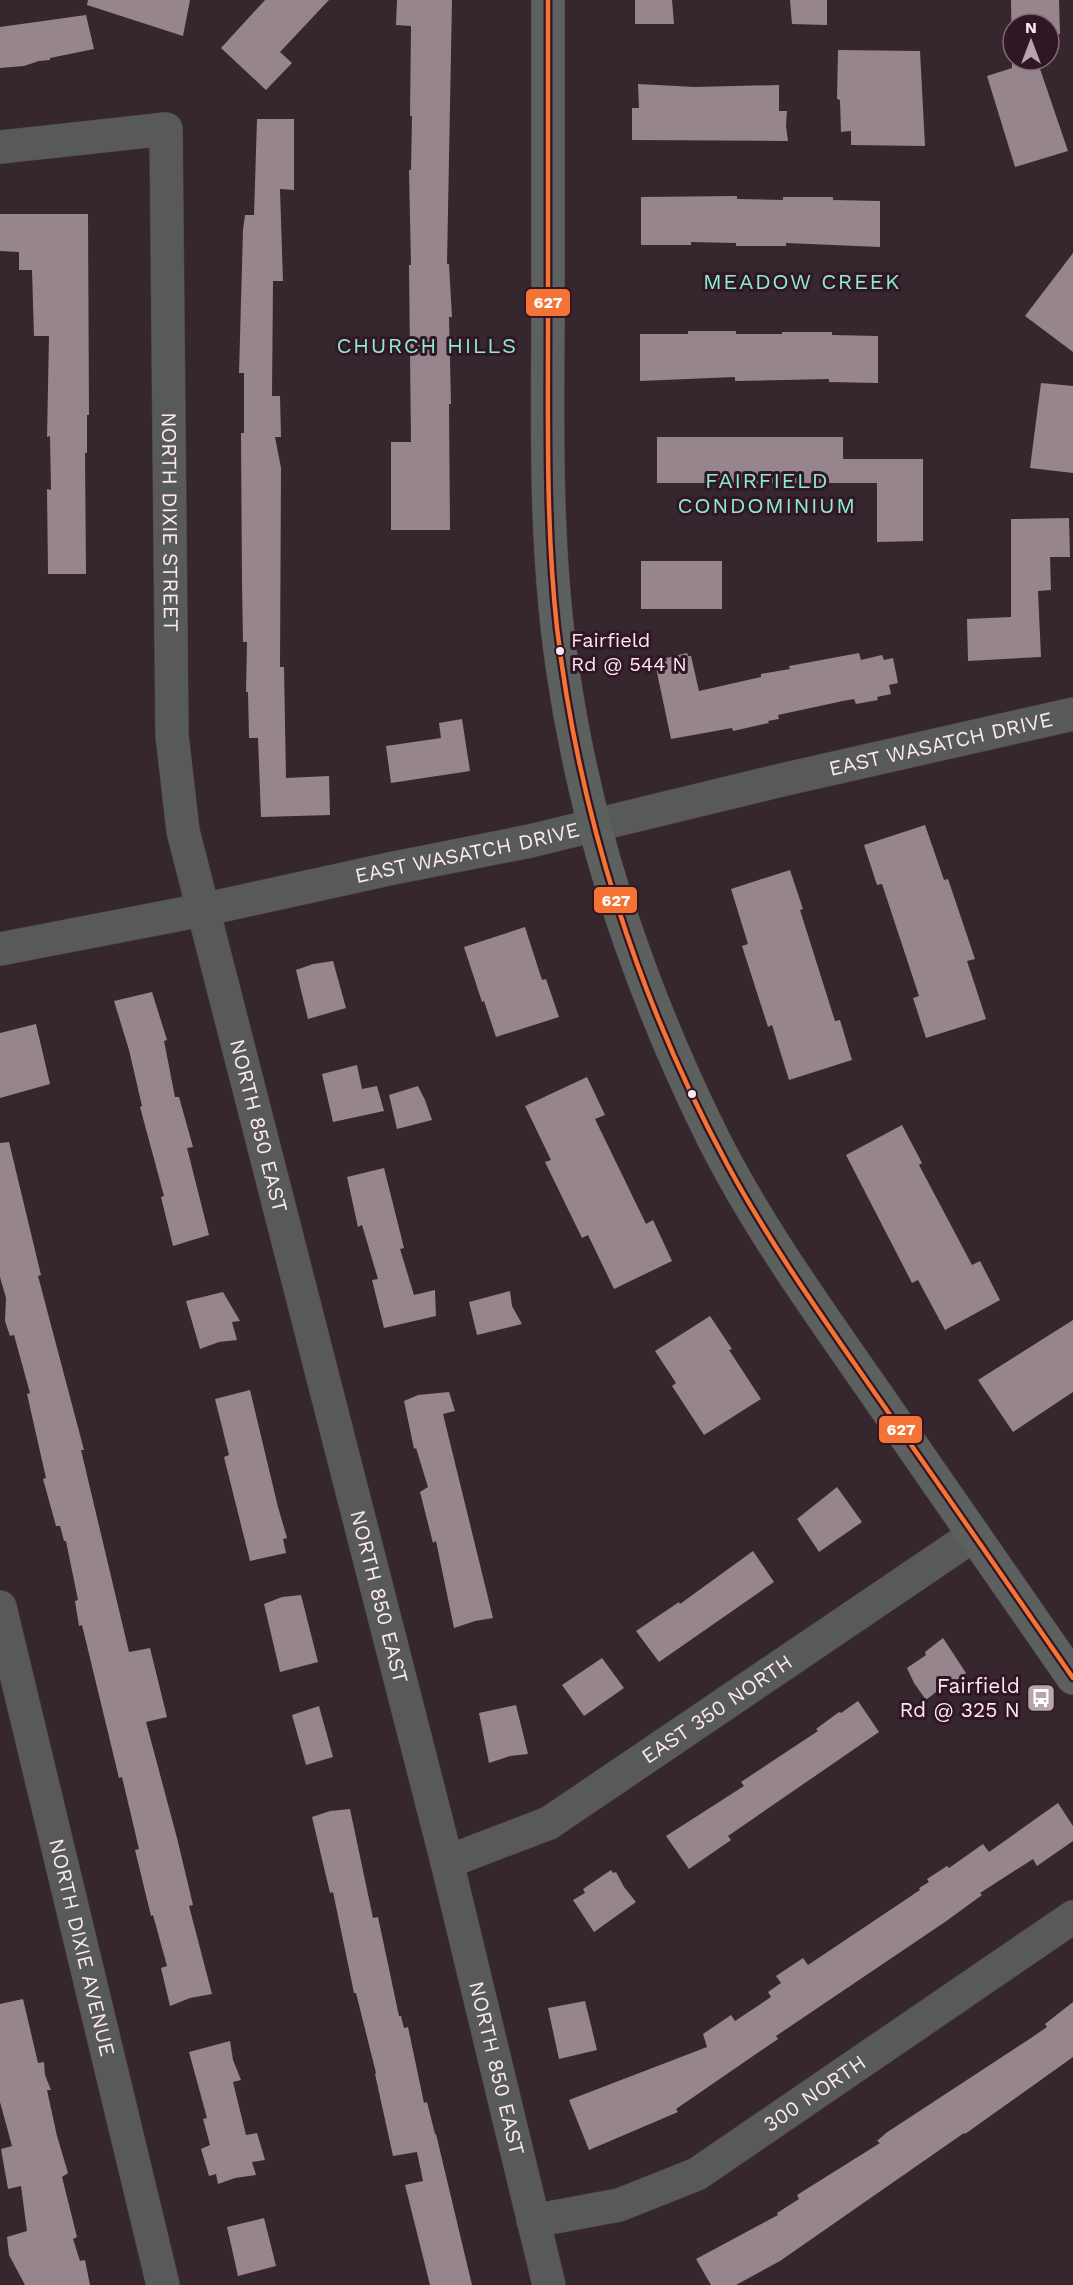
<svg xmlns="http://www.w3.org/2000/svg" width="1073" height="2285" font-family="'Work Sans',sans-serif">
<rect width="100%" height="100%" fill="#36262d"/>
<g fill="#97858d">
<path d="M88,0H190L183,36L87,5Z"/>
<path d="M265,0H329L280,52L292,63L266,90L221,48Z"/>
<path d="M397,0H452L447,264H449L452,317H449L451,404H449L450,530H391V442H411L409,265H411L409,170H411L412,116H410L411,26L396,25Z"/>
<path d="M635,0H672L674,24H635Z"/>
<path d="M790,0H827V25L792,24Z"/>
<path d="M1011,0H1059L1060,34H1049V24H1013V60H1037L1068,151L1015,167L987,76L1012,68Z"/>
<path d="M86,15L94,49L50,58V60L39,61L24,66L0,68V27Z"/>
<path d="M838,50L920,51L925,146L851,145V131L841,132L840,100L837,99Z"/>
<path d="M638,84L695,87L779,85V111H787L786,126L788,141L632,140V108H639Z"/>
<path d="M257,119H294V190L280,189L283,281H273L272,396H280L281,437H275L281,468L280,667H284L286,778L329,776L330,815L261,817L258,738H249L248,692H246L247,642H243L242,583L241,433H244V373H239L243,230L245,215H254Z"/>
<path d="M737,196V199L783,200V197H833V200L880,201V247L786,243V246H736V243L691,242V245H641V197Z"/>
<path d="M0,214H88L89,415H87V453H85L86,574H48L47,489L51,490L50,436L47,437L49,336H34L32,270H19V252L0,251Z"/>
<path d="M1073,253V352L1025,316Z"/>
<path d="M688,331H736V334H782V332H832V335L878,336V383L829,382V379L735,381V377L640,381V334H688Z"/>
<path d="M1041,383L1073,386V473L1030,468Z"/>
<path d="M657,437H843V459H923V541L877,542V483H657Z"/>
<path d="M1069,518L1070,557H1050L1051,590L1038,591L1041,657L968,661L967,619L1011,617V519Z"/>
<rect x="641" y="561" width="81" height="48"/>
<path d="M687,653L688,656H691L699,691L761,677V674L790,669L789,666L859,653L861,660L882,655L884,660L893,658L898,683L889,685L891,694L877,697L878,700L856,704L854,699L843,701L778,715L779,719L768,721L769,723L733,731L732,728L671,739L655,663L667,661L666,658Z"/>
<path d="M462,719L470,771L391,783L386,746L441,738L439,723Z"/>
<path d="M925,825L944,880L948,879L975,959L967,961L986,1019L926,1038L913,998L919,996L882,884L877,885L864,845Z"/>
<path d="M790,870L803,909L800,910L835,1021L840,1020L852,1060L789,1080L772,1025L768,1027L742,946L748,944L731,889Z"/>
<path d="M525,927L542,980L546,979L559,1017L496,1037L484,1001L482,1002L464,947Z"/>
<path d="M333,961L346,1008L308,1019L296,970L313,964Z"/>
<path d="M152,992L167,1040L164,1041L175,1097H179L193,1147L187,1148L209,1235L173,1246L161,1197L164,1196L140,1107L142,1106L129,1050L114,1001Z"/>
<path d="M36,1024L50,1084L0,1098V1033Z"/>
<path d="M357,1065L362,1089L377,1086L384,1111L333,1122L322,1074Z"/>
<path d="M587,1077L605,1115L595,1119L646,1224L653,1220L672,1261L614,1289L588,1235L582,1238L545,1162L551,1160L525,1106Z"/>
<path d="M418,1086L425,1100L432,1120L397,1129L389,1095Z"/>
<path d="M902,1125L922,1163L919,1165L972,1265L980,1261L1000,1300L945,1330L918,1280L912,1283L846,1155Z"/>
<path d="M9,1142L41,1275L38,1276L84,1450H81L129,1652L150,1648L167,1717L146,1722L177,1838L193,1905L189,1906L212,1994L190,1998L170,2006L161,1968L167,1966L153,1915L151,1916L135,1850L139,1849L122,1777L119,1778L82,1625L79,1626L75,1601L78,1600L66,1541H64L60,1526H56L43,1479L46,1478L27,1394L30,1393L14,1335L10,1336L5,1321L6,1298L0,1277V1143Z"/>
<path d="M384,1168L404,1248L400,1249L414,1295L435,1290L436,1316L384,1328L372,1280L378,1279L362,1225L358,1227L347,1177Z"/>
<path d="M510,1291L512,1306L522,1324L477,1335L469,1302Z"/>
<path d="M223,1292L240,1321L232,1322L237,1340L219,1342L200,1349L186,1301Z"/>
<path d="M710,1316L732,1349L729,1350L761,1399L704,1435L672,1386L676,1383L655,1351Z"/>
<path d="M1073,1320V1392L1013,1432L978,1380Z"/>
<path d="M250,1390L278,1507L287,1538L283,1539L286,1553L250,1561L224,1457L229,1455L215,1399Z"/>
<path d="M449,1392L455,1411L443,1414L493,1618L475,1621L454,1628L436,1541L433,1543L420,1492L428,1487L416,1448L414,1449L404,1401L418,1395Z"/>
<path d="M837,1487L862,1522L819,1552L797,1519Z"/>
<path d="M753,1551L774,1582L659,1662L636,1631L679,1602L680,1604Z"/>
<path d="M301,1595L318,1662L280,1672L264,1604L282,1597Z"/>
<path d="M943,1638L966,1673L938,1694L936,1692L926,1700L914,1683L907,1668L926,1655L925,1652Z"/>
<path d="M602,1658L624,1688L584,1716L562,1685Z"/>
<path d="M858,1701L879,1732L728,1836L731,1840L689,1869L666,1836L744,1786L741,1782L818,1731L816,1729L839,1712L841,1713Z"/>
<path d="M516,1705L528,1754L510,1756L489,1763L479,1713Z"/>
<path d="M319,1706L333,1757L306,1765L292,1715Z"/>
<path d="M1058,1803L1073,1826V1841L1037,1866L1033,1859L980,1893L982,1895L945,1922L776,2036L778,2039L676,2109L678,2112L589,2150L569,2100L707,2047L703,2034L731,2015L735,2021L771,1997L768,1992L781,1983L776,1976L803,1958L808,1965L920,1890L919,1888L929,1882L927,1879L947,1866L949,1868L983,1844L989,1852Z"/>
<path d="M350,1809L373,1918L378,1917L399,2016H401L404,2028L408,2027L424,2103L427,2102L435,2134H436L472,2285H430L405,2185L423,2181L417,2152L393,2156L375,2074L376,2073L356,1993H354L333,1892L330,1893L312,1817L330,1811Z"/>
<path d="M611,1870L613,1873L616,1872L624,1887L636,1902L594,1932L573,1900L585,1893L583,1889Z"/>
<path d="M23,1999L38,2063L44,2062L45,2075L51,2090H47L57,2136L68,2173L62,2177L77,2237L73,2239L80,2261L85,2260L90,2285H25L9,2255L7,2237L27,2231L21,2186L8,2189L1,2149L12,2146L0,2102V2004Z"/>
<path d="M585,2001L597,2050L559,2059L548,2008Z"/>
<path d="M1073,2002V2057L965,2134L964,2133L780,2261L736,2285H711L696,2259L778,2215L777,2213L799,2199L797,2195L880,2143L877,2141L886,2133L1028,2040L1047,2027L1045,2024Z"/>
<path d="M230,2041L233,2060L241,2080L233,2082L246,2135L257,2133L265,2160L252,2162L256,2175L235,2178L218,2184L216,2174L209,2176L201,2149L210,2145L203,2119L207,2118L189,2052Z"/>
<path d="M264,2218L276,2266L238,2276L227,2227Z"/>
</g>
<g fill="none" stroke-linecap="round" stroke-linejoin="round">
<g stroke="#504348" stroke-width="34">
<g id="minor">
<path id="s1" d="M0,147L166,129L172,735L183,831L447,1862L549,2285"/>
<path id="s2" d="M0,949L202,910L389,869L530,841L786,779L1073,714"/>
<path id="s3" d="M0,1607L163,2285"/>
<path id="s4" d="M447,1862L549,1823L974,1535"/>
<path id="s5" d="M533,2221L619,2205L697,2174L1073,1917"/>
</g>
</g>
<g stroke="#504348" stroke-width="34">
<path id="major" d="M548,0C548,109 548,219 548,328C547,440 546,554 562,665C585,827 638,985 710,1132C753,1219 810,1299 865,1378C934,1478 1004,1578 1073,1678"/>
</g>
<use href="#minor" stroke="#585959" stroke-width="33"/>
<use href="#major" stroke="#5c615f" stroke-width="33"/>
<g stroke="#311623" stroke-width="9">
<path id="bus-1" d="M548,0C548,109 548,219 548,328C548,428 546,529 557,628C579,814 638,1000 727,1164C769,1242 820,1314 870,1386C938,1483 1006,1581 1073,1678"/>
</g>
<use href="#bus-1" stroke="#f57335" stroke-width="4.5"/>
</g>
<defs>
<g id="bus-square" transform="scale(1.5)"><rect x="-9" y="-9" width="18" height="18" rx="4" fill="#b7a4ac" stroke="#311623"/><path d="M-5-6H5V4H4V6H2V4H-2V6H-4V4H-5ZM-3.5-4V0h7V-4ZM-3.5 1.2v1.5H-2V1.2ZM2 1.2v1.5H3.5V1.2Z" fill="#fff"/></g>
</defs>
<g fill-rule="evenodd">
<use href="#bus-square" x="1041" y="1698"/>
</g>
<g fill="#fce8f0" stroke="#311623" stroke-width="2">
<circle cx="560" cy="651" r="5"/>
<circle cx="692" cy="1094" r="5"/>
</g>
<g text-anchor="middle" stroke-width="6" stroke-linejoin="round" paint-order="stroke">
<g font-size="20" fill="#fce8f0" stroke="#311623" text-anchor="start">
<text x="571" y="647">Fairfield<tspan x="571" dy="24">Rd @ 544 N</tspan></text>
</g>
<g font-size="21" fill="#fce8f0" stroke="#311623">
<text dy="7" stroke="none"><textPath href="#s1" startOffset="560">NORTH DIXIE STREET</textPath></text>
<text dy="7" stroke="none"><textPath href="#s2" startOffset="963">EAST WASATCH DRIVE</textPath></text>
<text dy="7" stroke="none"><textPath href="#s2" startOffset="477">EAST WASATCH DRIVE</textPath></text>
<text dy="7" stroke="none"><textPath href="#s1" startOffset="1174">NORTH 850 EAST</textPath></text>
<text dy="7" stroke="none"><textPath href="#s1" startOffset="1660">NORTH 850 EAST</textPath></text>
<text dy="7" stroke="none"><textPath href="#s4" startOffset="312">EAST 350 NORTH</textPath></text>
<text dy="7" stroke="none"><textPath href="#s3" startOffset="350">NORTH DIXIE AVENUE</textPath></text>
<text dy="7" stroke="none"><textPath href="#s1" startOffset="2146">NORTH 850 EAST</textPath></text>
<text dy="7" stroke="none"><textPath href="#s5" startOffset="314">300 NORTH</textPath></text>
</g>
<g font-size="21" fill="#fce8f0" stroke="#311623" text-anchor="end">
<text x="1020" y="1693">Fairfield<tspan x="1020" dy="24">Rd @ 325 N</tspan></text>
</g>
<g font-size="22" letter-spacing="1.5" fill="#8aebd2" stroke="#311623">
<text x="802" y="289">MEADOW CREEK</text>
<text x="427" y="353">CHURCH HILLS</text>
<text x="767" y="488">FAIRFIELD<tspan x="767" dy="25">CONDOMINIUM</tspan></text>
</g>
</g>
<g stroke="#311623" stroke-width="2">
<rect x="525" y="288" width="46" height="29" rx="6" fill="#f57335"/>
<rect x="593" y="886" width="45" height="28" rx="6" fill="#f57335"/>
<rect x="878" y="1415" width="45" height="29" rx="6" fill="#f57335"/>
</g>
<g font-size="16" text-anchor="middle" font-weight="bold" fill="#fff">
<text x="548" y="308">627</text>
<text x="616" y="906">627</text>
<text x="901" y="1435">627</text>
</g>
<g transform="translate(1031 42)"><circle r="28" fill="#311623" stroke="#826a75" stroke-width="1.5"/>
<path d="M0-4.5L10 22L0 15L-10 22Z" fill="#b7a4ac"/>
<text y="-9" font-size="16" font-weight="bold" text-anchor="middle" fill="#fce8f0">N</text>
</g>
</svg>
